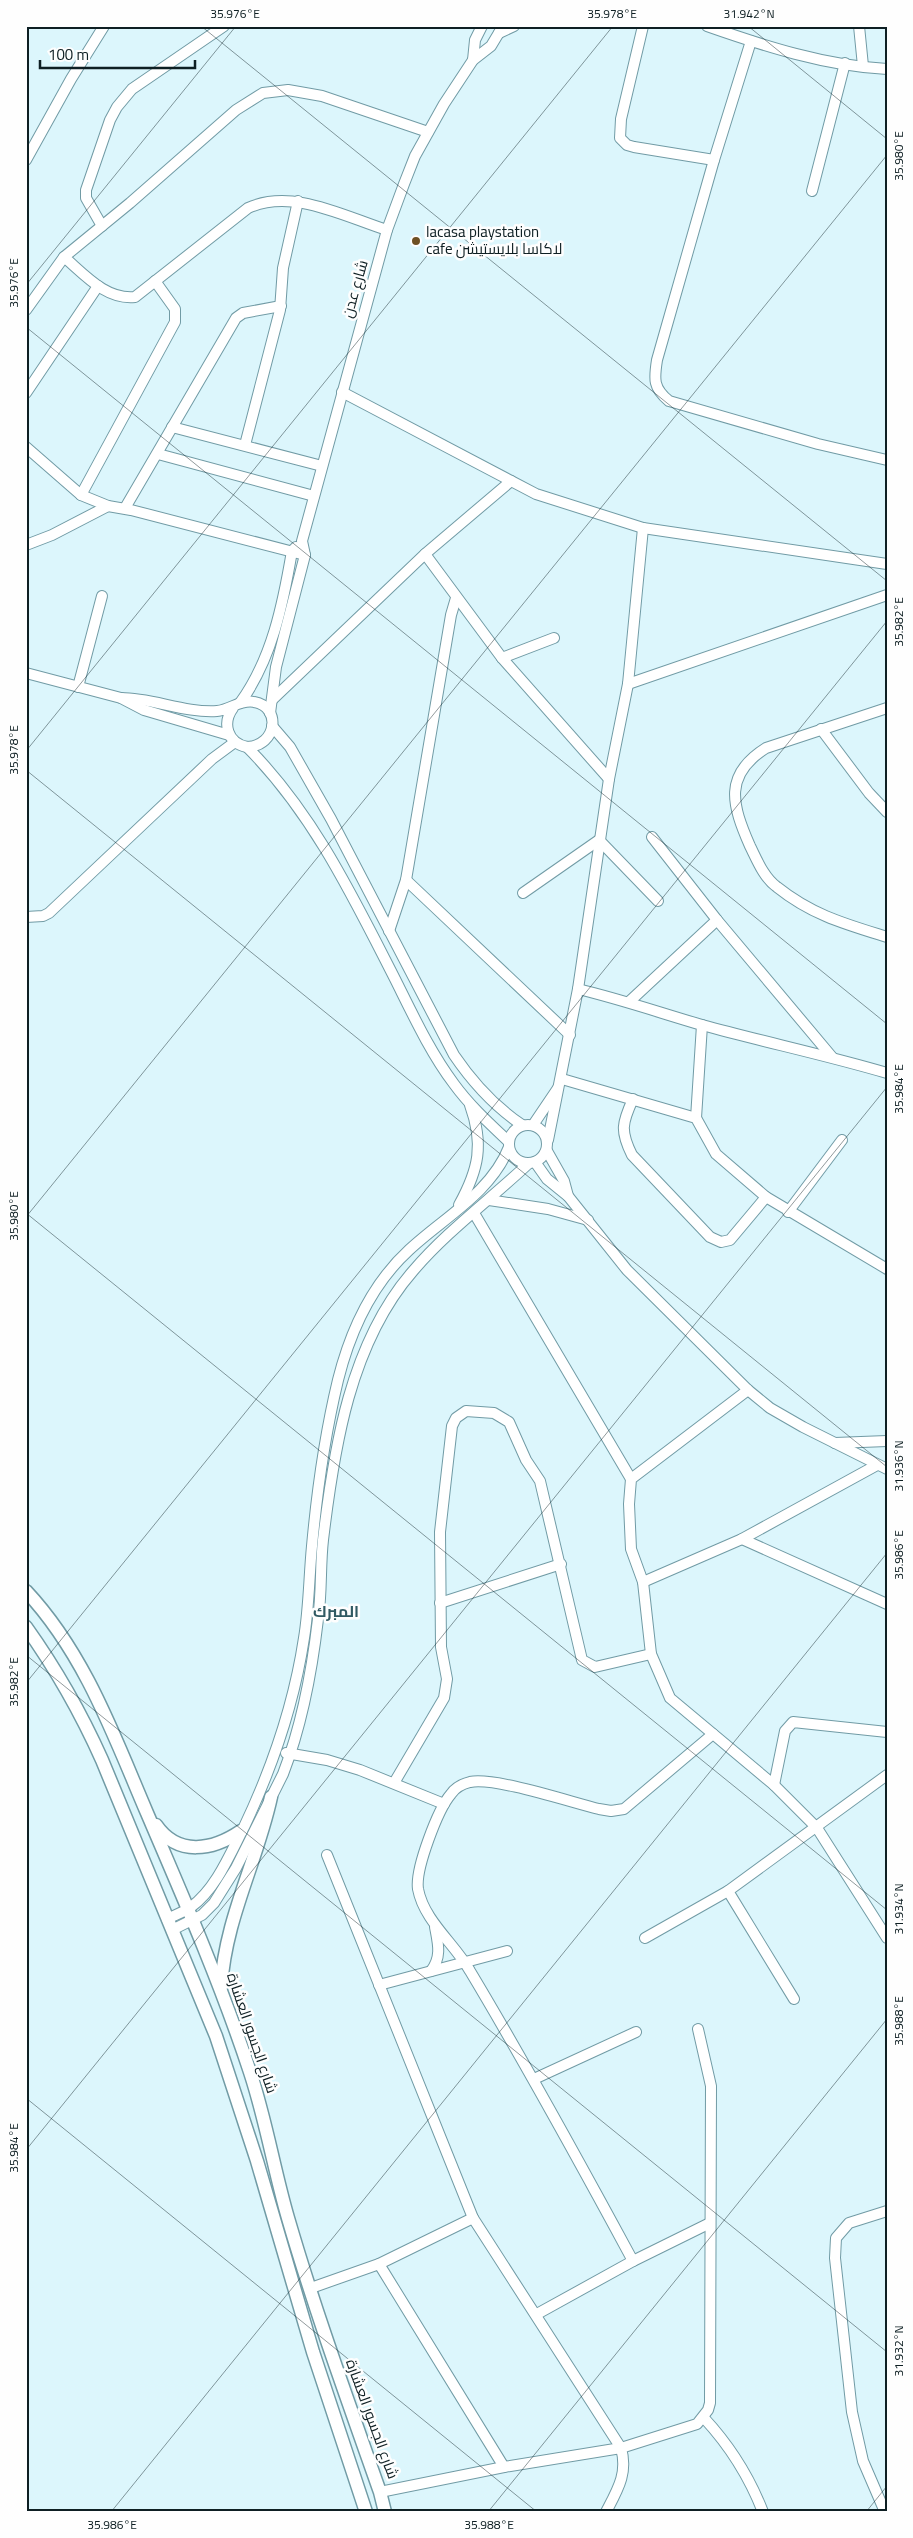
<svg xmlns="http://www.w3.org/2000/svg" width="913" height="2538" font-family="Georgia,Cairo,serif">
<rect width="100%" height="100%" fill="#dcf6fc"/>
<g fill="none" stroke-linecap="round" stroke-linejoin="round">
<g stroke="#719ba5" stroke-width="12">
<g id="minor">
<path d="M643,26L621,119L620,138L627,145L634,147L714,160"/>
<path d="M707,26C764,46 826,66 887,69"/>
<path d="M859,26L863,66"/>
<path d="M499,33L514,26"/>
<path d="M751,41L714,160L657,360C654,379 653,388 669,401L818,444L887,460"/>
<path d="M473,60L475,40L482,26"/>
<path d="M26,160L71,79L104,26"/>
<path d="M812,191L845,63"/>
<path d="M102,226L86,198V190L110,120L117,107L132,89L224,26"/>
<path d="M64,257C85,275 106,300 135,297L248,208C292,188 343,216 387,230"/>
<path d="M26,310L64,257L130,203L236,110L263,93L288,90L322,96L428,132"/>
<path d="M342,392L536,494L643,528L887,564"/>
<path d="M26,393L98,286"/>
<path d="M172,427L322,466"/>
<path d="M245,445L280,310L283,268L298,201"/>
<path d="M26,447L81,495L108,506L131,510L305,555"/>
<path d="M158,454L314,496"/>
<path d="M81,495L175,322V309L155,281"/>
<path d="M125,508L236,318L243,313L281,306"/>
<path d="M26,545L52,535L108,506"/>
<path d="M425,554L502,658L609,779"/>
<path d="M502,658L554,638"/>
<path d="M26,673L121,698L144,710L229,735"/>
<path d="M628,684L887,595"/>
<path d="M78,687L102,596"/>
<path d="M121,698C153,698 184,713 217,711C230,710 241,699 254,702C282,707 277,746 247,747C227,743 222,723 233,708"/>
<path d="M272,700L425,554L511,481"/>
<path d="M240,703C272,659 283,604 292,551L296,547"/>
<path d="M887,708L766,748C723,775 732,805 750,846C757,860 764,878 777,887C812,915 845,924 887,937"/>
<path d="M270,713L276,667L305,555L302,541L387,230L404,184L415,156L444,104L473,60L491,46L503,26"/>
<path d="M272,726L290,747L331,819L454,1055C473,1083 494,1106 522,1125"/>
<path d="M821,729L869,793L887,812"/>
<path d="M247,747C313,813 353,897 395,979C413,1015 430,1052 454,1084C470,1106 490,1124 509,1142"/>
<path d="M652,837L717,920L832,1057"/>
<path d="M406,880L570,1035"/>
<path d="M523,893L599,840L658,901"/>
<path d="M26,917L43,916L49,913L212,759L235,742"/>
<path d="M389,931L406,880L451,615L456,598"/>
<path d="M578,989C620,999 661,1013 702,1025C764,1042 826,1055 887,1073"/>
<path d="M630,1001L717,920"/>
<path d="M562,1079L696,1118L716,1154L766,1197L887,1269"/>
<path d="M633,1099C622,1123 620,1131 632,1155L710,1237L721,1242L730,1240L766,1197"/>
<path d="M696,1118L702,1025"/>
<circle cx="528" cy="1144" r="19"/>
<path d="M533,1125L558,1088"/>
<path d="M548,1140L578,989L609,779L628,684L643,528"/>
<path d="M547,1151L564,1181L568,1196"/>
<path d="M535,1162L547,1179L568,1196L627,1270L748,1390L770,1408L803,1427L887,1469"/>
<path d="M489,1200L548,1209L588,1220"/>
<path d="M459,1205C479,1169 484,1144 470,1105"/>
<path d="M788,1212L842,1140"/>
<path d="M474,1213L631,1479"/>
<path d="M748,1390L631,1479L629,1504L631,1549L643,1582L651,1654L670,1698L774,1785L817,1828L887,1938"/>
<path d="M835,1443L887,1441"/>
<path d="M742,1539L887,1604"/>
<path d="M643,1582L742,1539L877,1465"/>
<path d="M440,1603L561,1564"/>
<path d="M286,1753L327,1760L360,1770L444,1804"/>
<path d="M394,1783L444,1698L447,1679L441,1647L440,1532L452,1426L456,1418L466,1411L494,1413L509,1422L526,1460L540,1481L582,1660L595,1667L651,1654"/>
<path d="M774,1785L785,1731L793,1722L887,1732"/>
<path d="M327,1855L473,2218L621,2448C628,2473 618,2489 606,2512"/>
<path d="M728,1891L794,1999"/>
<path d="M167,1919C175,1915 184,1912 191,1907C216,1889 230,1854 244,1827C273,1766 294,1704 304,1638C309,1608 309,1577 312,1546C317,1491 325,1434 338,1380C350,1332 372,1284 409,1250C443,1218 491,1193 509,1147"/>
<path d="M172,1930L202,1915L214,1903L236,1868L283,1774C302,1725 312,1671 318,1619C322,1593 320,1566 323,1540C334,1448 350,1343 413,1271C447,1231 491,1199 529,1163"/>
<path d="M645,1938L728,1891L887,1775"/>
<path d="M431,1971C442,1957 438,1943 435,1927"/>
<path d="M379,1985L507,1951"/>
<path d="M534,2079L636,2032"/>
<path d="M633,2261C580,2163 527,2066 470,1971C455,1944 424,1921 418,1889C415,1869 438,1809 451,1794C455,1788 462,1784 470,1782C496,1777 570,1802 599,1809L611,1811L624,1809L713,1734"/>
<path d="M379,2264L504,2467"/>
<path d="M311,2288L379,2264L473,2218"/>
<path d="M537,2314L633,2261L710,2223"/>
<path d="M704,2418C730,2446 749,2476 763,2512"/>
<path d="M380,2492L504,2467L621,2448L697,2424L708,2410L710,2403L711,2086L698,2029"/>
<path d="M885,2512L863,2461L852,2412L835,2258L836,2238L849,2223L887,2211"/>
</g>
</g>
<g stroke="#719ba5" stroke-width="15">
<g id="major">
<path d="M26,1591C85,1654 114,1736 147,1813C184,1899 221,1984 250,2072C266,2120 274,2170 288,2218C315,2311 348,2401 380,2492L385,2512"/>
<path d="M26,1627C56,1669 81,1713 102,1760L216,2036L257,2161L313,2352L366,2512"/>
<path d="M156,1825C178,1857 213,1850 241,1831"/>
<path d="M221,1987C225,1919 257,1862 271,1797"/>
</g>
</g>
<use href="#minor" stroke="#fff" stroke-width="10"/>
<use href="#major" stroke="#fff" stroke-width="12"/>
</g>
<path fill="none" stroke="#0e1f23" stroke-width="1" stroke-opacity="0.45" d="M201,26L887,581M748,26L887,139M26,285L236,26M26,327L887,1024M26,751L613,26M26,770L887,1467M26,1213L887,1910M26,1217L887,155M26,1655L887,2352M26,1683L887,621M26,2098L537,2512M26,2150L887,1087M111,2512L887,1553M488,2512L887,2019M866,2512L887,2486"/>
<circle fill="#6e5024" stroke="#fefefe" stroke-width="2" cx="416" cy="241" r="5"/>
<g text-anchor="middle" stroke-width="5" stroke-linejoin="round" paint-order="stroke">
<g font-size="15" fill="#0e1f23" stroke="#fefefe" text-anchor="start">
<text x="426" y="237">lacasa playstation<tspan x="426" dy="17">cafe لاكاسا بلايستيشن</tspan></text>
</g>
<g font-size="15" fill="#0e1f23" stroke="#fefefe">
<text transform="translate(355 289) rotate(-74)" y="5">شارع عدن</text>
<text transform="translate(252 2033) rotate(71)" y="5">شارع الجسور العشارة</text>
<text transform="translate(372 2419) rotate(70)" y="5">شارع الجسور العشارة</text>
</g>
<g font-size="16" font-weight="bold" fill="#315a63" stroke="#fefefe">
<text x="336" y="1617">المبرك</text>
</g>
</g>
<rect width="913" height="2538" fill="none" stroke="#fefefe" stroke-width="55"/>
<path d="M40 60v8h155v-8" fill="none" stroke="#0e1f23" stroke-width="2.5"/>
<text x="48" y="60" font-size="15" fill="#0e1f23" stroke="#fefefe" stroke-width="4" paint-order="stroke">100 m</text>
<rect x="28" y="28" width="858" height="2482" fill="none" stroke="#0e1f23" stroke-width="2"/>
<g font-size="12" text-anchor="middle" fill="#0e1f23">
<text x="235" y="18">35.976°E</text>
<text x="612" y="18">35.978°E</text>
<text x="749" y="18">31.942°N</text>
<text transform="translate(899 156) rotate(-90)" y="4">35.980°E</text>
<text transform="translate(14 283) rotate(-90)" y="4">35.976°E</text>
<text transform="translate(899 622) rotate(-90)" y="4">35.982°E</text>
<text transform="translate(14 750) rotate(-90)" y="4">35.978°E</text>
<text transform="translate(899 1089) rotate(-90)" y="4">35.984°E</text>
<text transform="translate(14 1216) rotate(-90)" y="4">35.980°E</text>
<text transform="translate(899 1466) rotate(-90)" y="4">31.936°N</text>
<text transform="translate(899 1555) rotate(-90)" y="4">35.986°E</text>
<text transform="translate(14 1682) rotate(-90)" y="4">35.982°E</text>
<text transform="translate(899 1909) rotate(-90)" y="4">31.934°N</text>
<text transform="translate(899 2021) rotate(-90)" y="4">35.988°E</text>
<text transform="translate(14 2148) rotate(-90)" y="4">35.984°E</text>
<text transform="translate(899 2351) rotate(-90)" y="4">31.932°N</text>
<text x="112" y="2529">35.986°E</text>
<text x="489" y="2529">35.988°E</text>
</g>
</svg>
